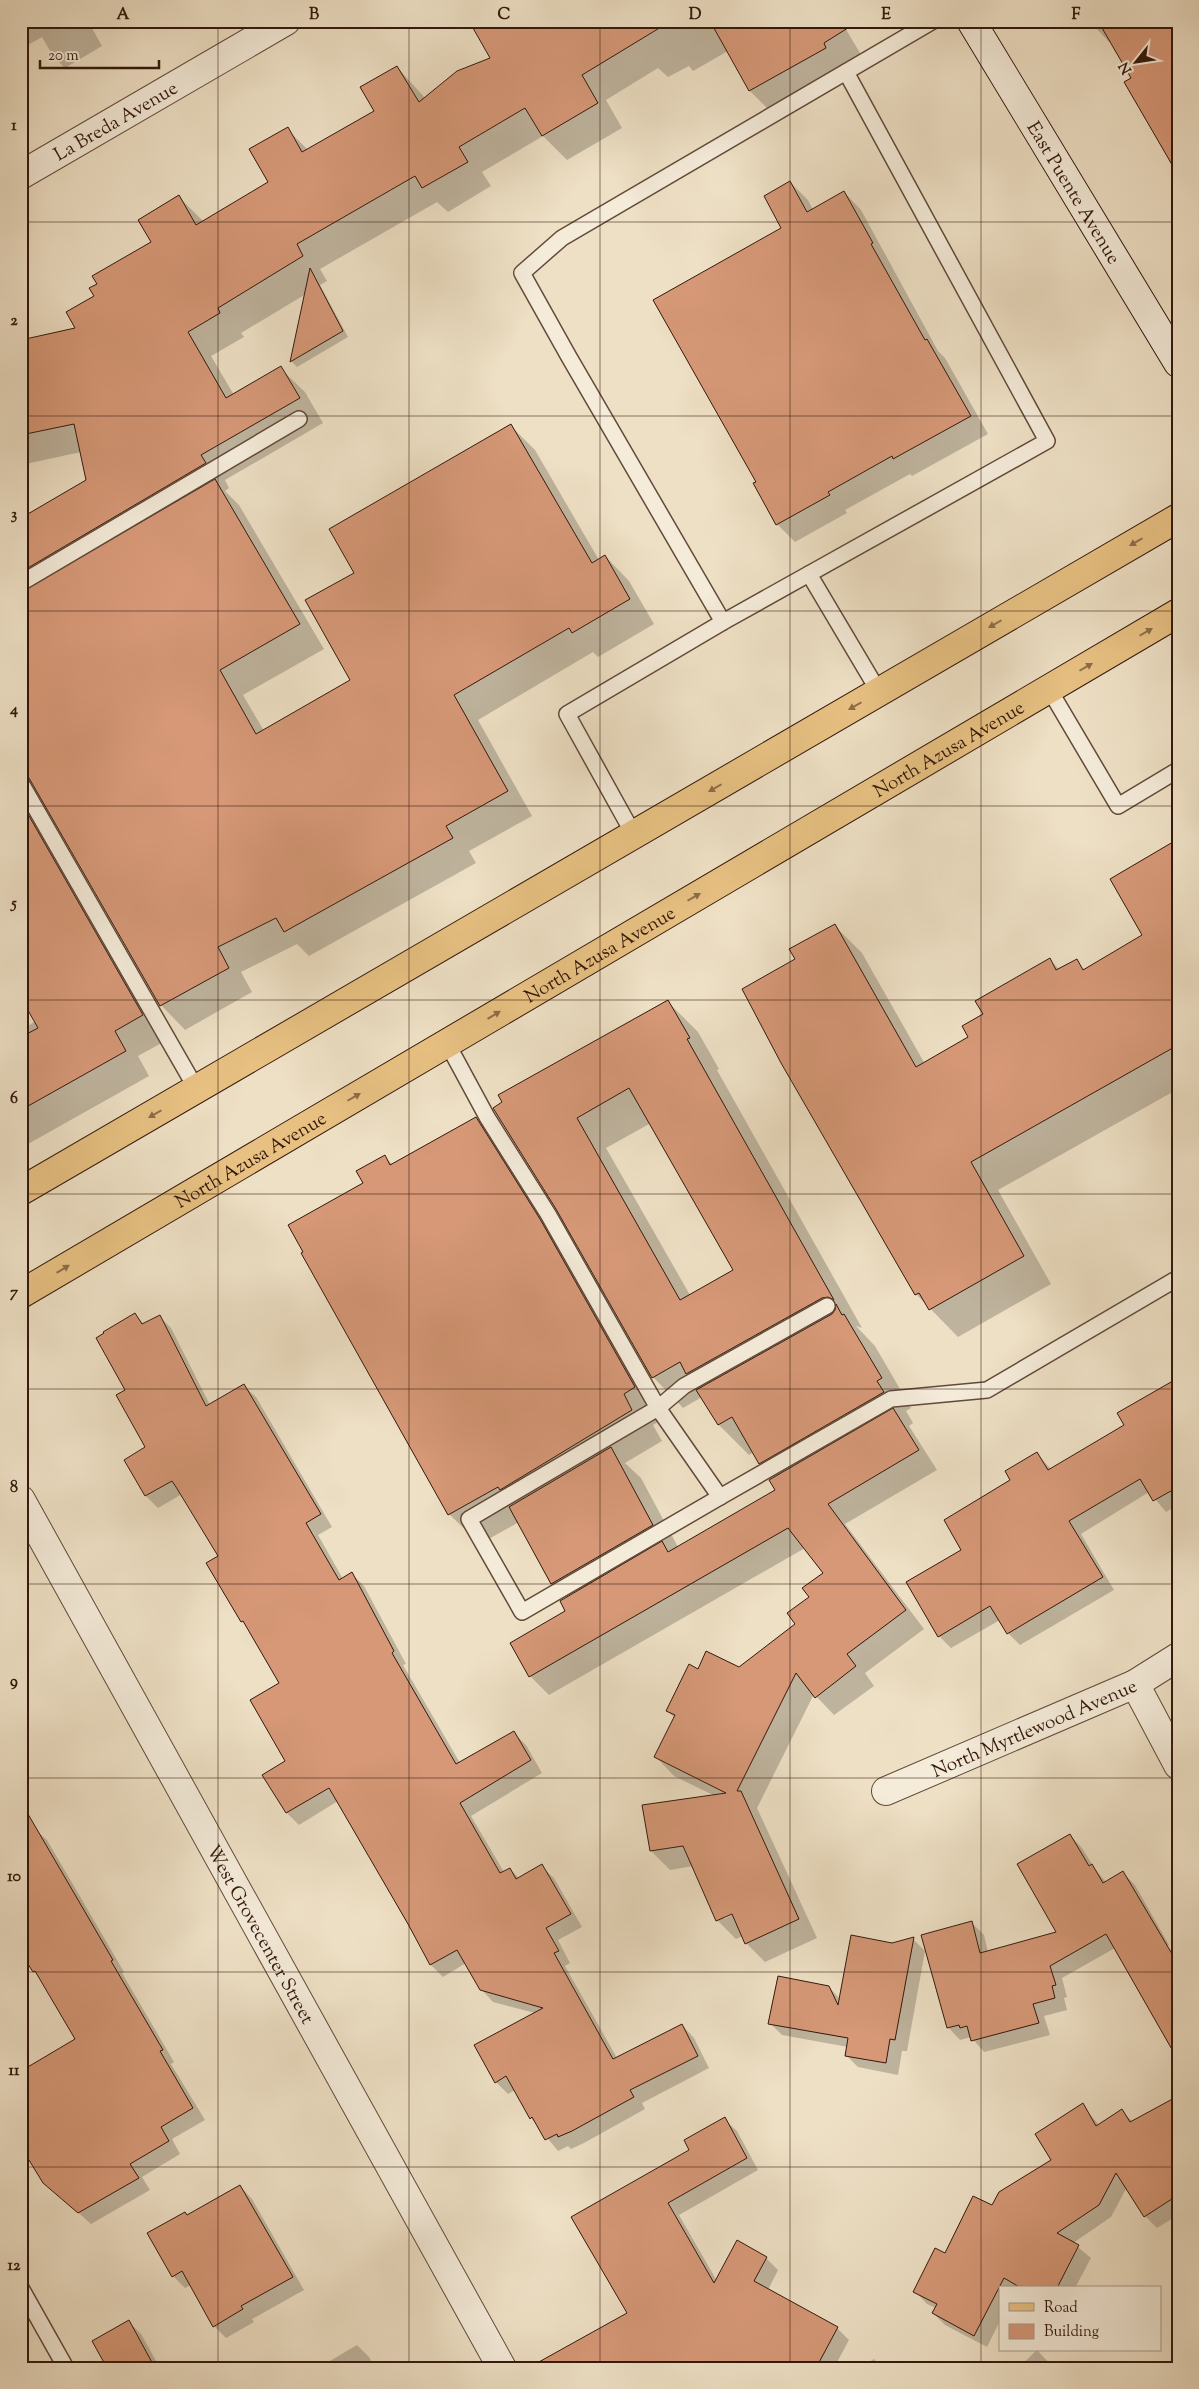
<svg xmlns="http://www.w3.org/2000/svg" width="1199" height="2389" font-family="'Sorts Mill Goudy',serif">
<rect width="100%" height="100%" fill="#eee0c5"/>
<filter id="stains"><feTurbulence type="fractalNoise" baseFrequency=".004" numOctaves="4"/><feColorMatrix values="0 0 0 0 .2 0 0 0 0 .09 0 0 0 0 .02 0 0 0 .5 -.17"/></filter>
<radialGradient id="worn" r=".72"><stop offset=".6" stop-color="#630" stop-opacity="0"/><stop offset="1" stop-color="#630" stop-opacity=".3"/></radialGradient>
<g fill="#0003" fill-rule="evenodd">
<path d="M21,21H88L102,46L65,68L53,56L42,37L21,49Z"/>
<path d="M545,21H841L863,58L774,115L750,91L728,51L693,71L689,66L668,77L658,68L606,100L622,128L567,160L543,136L482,172L491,186L448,212L437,202L320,269L327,281L320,285L348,337L297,367L291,361L306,294L241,333L244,337L211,356L234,395L280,368L305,392L323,423L225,480L229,488L225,491L239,505L324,649L243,695L264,731L351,681L355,573L510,425L535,450L599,560L605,556L629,581L654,624L598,657L593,652L478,720L532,816L469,851L476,863L309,956L297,944L241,972L252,992L185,1030L161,1005L21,749V519L88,480L81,452L21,465V341L77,329L95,296L98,284L153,242L179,197L204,222L270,183L287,129L308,150L376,112L397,67L425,98L492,59Z"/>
<path d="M1092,21H1178V176L1126,83L1133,79L1111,41L1109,42L1097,29Z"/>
<path d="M790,182L808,200L813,210L844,192L861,210L938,351L945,358L988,434L912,476L910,474L845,510L847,513L795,542L777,524L755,484L758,482L783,228Z"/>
<path d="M29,817L53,842L167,1040L138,1056L149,1076L21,1148V1030L36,1021Z"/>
<path d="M1178,828V841L1172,831Z"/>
<path d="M1178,841V1089L998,1190L1051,1284L958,1337L916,1294L797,960L834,925L862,953L925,1064L970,1038L985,1015L1050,960L1060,970L1076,961L1085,970L1144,936Z"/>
<path d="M667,1001L698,1032L719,1069L717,1070L862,1328L856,1326L875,1346L911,1408L906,1411L913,1423L909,1426L937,1470L845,1524L924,1629L865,1673L874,1686L834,1715L814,1694L757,1808L817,1938L765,1962L746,1943L743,1936L736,1939L717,1920L693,1866L670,1870L651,1851L715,1796L674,1776L656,1757L675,1718L667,1711L698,1671L739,1668L797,1624L825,1573L805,1548L549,1695L530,1676L567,1612V1598L552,1584L519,1522L480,1544L449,1514L365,1184L385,1157L393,1165L476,1118L506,1149L665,1418L653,1425L662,1441L625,1463L641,1478L678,1547L777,1491L775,1478L760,1463L754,1452L749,1455L719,1425L702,1397L683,1408L653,1377L557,1209L494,1108ZM651,1123L734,1270L690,1295L606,1148ZM738,1912L724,1919V1916Z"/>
<path d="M135,1315L144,1324L159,1316L171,1328L210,1405L243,1385L256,1397L332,1527L318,1535L343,1579L352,1574L364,1586L406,1664L403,1665L460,1763L514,1733L526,1745L542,1773L471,1816L504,1872L510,1869L519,1878L541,1866L554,1878L582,1927L558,1940L570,1963L565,1966L617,2058L682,2025L694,2038L709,2068L642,2103L645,2109L584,2143L571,2149L568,2146L558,2151L531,2118L515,2090L508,2094L496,2082L535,2013L493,2002L481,1989L466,1963L443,1977L431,1965L338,1801L299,1825L287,1813L264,1775L287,1762L281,1684L249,1628L242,1621L220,1556L182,1494L158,1508L146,1496L126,1460L147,1448L127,1390Z"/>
<path d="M1178,1390V1505L1166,1512L1149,1492L1081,1534L1114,1590L1020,1645L1008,1633L1000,1620L951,1648L939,1636L963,1550L1012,1480L1037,1454L1051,1469L1126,1425Z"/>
<path d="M21,1817L47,1840L124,1972L122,1973L174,2062L171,2064L205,2120L172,2139L180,2154L142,2177L150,2190L91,2224L52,2189L23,2148L21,2149V2083L77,2040L43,1980L26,1960L21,1963Z"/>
<path d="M1070,1835L1082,1848L1095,1869L1106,1882L1123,1873L1135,1885L1169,1945L1131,1967L1115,1948L1062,1978L1067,1997L1064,1998L1067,2010L1044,2016L1050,2035L984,2052L971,2037L960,2040L948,2027L972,1923L984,1935L988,1952L1058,1933Z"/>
<path d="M913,1939L925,1951L907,2051H902L898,2075L858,2067L846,2055L848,2047L782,2035L770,2023L829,1987L840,1999Z"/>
<path d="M1178,2098V2215L1157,2228L1145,2216L1127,2187L1111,2217L1073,2243L1091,2258L1075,2288H1000V2321L987,2347L945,2325L933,2313L936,2308L927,2304L915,2291L945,2255L992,2207L1053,2160L1082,2105L1099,2125L1121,2110L1133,2122Z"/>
<path d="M724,2119L737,2131L758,2170L679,2215L717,2281L766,2258L778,2270L768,2290L837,2328L849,2340L834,2368H694L628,2313L573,2218L690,2150Z"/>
<path d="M240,2186L252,2199L304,2290L252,2319L254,2322L226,2338L214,2326L191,2285L185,2288L173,2276L187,2216Z"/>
<path d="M129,2322L141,2334L160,2368H109Z"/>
<path d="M357,2345L369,2357L375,2368H318Z"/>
<path d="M1037,2350L1054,2368H1018Z"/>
<path d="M874,2359L882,2368H859Z"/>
</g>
<g fill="#d69877" stroke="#33180c" fill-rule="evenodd">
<path d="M469,21H671L582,75L598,103L542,136L525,108L459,147L468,162L422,188L415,176L297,244L303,256L218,308L220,313L188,332L226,398L281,366L300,398L201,455L206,463L21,572V518L86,480L74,424L21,435V340L75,328L66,312L94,296L89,288L97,284L92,276L151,242L138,220L179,195L196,225L268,182L249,149L288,127L302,152L374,111L360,87L397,66L419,102L457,71L490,58Z"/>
<path d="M710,21H859L824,43L826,48L749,91Z"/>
<path d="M1098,21H1178V175L1124,82L1131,78Z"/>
<path d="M790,181L807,212L844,191L873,243L871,244L925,340L927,339L971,416L893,459L892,456L828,492L830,495L776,525L753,483L756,482L653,300L781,228L764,196Z"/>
<path d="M310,268L343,331L290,362Z"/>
<path d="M511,424L592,563L605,555L630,599L572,633L569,628L454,695L508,791L446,826L453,838L284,932L276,918L218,947L229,968L160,1006L29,778L21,774V592L215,479L300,624L220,670L256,734L350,680L305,600L354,573L329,529Z"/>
<path d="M21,802L143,1015L115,1031L126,1051L21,1110V1037L38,1028L21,998Z"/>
<path d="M1178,839V1045L971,1162L1024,1256L929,1310L919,1293L915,1295L781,1063L742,989L795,959L789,949L835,924L916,1067L968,1037L962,1026L983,1014L975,1001L1050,958L1056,970L1077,959L1083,970L1142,935L1110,879Z"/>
<path d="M668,1000L690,1038L687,1039L834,1300L828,1297L822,1298L686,1374L680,1362L652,1378L556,1209L493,1108L502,1102L498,1095ZM629,1088L733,1270L680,1300L577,1118Z"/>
<path d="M476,1117L540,1219L635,1387L624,1394L632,1410L500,1490L498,1487L448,1515L301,1253L303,1252L288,1225L363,1183L356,1171L385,1155L390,1165Z"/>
<path d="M836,1304L842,1315L844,1314L882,1378L877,1381L884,1392L759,1464L732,1417L718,1425L696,1390L832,1314L835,1310Z"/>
<path d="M135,1313L142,1324L160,1315L206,1406L244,1384L321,1514L306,1523L339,1580L352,1572L394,1651L392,1653L456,1764L514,1731L531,1760L460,1803L500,1873L510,1868L516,1879L542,1864L571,1914L546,1928L559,1951L554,1953L613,2059L682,2024L698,2056L630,2090L634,2097L572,2131L558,2137L557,2134L545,2140L532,2117L530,2119L506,2076L495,2083L474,2045L543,2008L480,1990L457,1950L430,1965L408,1924L329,1788L286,1813L262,1775L285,1761L250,1700L279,1683L243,1621L241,1622L206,1563L218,1556L176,1487L172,1481L145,1496L124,1460L145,1447L116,1395L125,1390L96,1338L104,1333L103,1332Z"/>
<path d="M1178,1378V1487L1153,1501L1140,1479L1069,1521L1103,1577L1007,1634L990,1606L938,1637L906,1582L961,1550L944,1520L1010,1480L1005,1471L1037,1452L1048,1470L1124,1425L1117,1413Z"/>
<path d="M893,1408L919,1450L828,1504L906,1610L847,1654L856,1666L815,1698L796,1673L737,1791H741L799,1919L745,1944L732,1914L716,1921L683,1846L650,1851L642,1805L726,1793L654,1757L675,1715L666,1711L689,1664L698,1669L706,1651L739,1667L795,1624L787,1613L809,1597L802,1588L823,1573L788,1528L529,1677L510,1643L565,1611L560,1601L662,1541L668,1552L775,1490L769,1480Z"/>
<path d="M611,1447L653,1525L551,1584L509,1507Z"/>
<path d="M21,1802L113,1960L111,1961L163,2050L160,2051L193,2108L161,2127L169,2141L130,2164L139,2178L78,2213L43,2183L21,2147V2071L75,2039L35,1971L33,1972L21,1953V1918L27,1915L21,1906Z"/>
<path d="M1070,1834L1089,1866L1092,1864L1103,1883L1123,1871L1178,1964V2060L1106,1934L1050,1966L1056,1985L1052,1986L1055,1998L1033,2004L1039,2023L971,2041L967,2026L960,2028L959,2025L947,2028L921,1935L972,1921L980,1953L1056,1932L1017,1864Z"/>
<path d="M851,1935L892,1943L914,1937L895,2040L890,2039L886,2063L845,2056L848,2038L768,2024L778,1976L829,1986L838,2005Z"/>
<path d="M1178,2096V2195L1144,2217L1116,2173L1099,2205L1057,2233L1079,2245L1057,2288H1021L1004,2278L974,2336L932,2313L937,2304L913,2292L935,2248L945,2253L973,2196L992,2205L999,2192L1051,2160L1035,2134L1083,2103L1096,2126L1122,2109L1130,2122Z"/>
<path d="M725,2117L747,2158L668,2203L714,2283L737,2240L767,2257L754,2281L838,2327L816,2368H528L627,2313L571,2217L689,2150L684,2140Z"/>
<path d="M240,2185L293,2277L241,2306L243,2309L213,2327L182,2271L172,2277L147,2233L185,2212L187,2215Z"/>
<path d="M129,2320L155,2368H107L92,2341Z"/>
</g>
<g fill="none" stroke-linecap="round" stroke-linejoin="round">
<g stroke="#624a3a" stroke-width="18">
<g id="lane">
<path d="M809,574L879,692"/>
<path d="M21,583L299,419"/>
<path d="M723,622L1047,441L846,72"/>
<path d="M1049,689L1118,806L1178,770"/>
<path d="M21,783L197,1090"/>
<path d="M634,835L567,714L723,622L569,357L522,273L562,238L933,21"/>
<path d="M447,1043L487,1117L548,1214L658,1408L720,1497L522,1612L469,1519L658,1408L684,1386L827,1306"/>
<path d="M720,1497L891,1399L987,1390L1178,1278"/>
<path d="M21,2288L66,2368"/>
</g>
</g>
<g stroke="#624a3a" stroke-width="30">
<g id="street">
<path id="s1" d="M21,175L286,21"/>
<path id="s2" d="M21,1500L502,2368"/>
<path d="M1135,1684L1178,1765"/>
<path id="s3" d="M886,1791L1135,1684L1178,1657"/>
</g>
</g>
<g stroke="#33180c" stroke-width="30">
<g id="secondary">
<path id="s4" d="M971,21L1178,363"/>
</g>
</g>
<g stroke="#33180c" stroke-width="30">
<g id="primary">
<path d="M21,1191L1178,518"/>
<path id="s5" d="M21,1294L1178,613"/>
</g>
</g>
<use href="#lane" stroke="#f4ebd9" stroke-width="15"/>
<use href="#street" stroke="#f4ebd9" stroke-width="28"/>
<use href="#secondary" stroke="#f4ebd9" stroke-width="28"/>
<use href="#primary" stroke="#e7c082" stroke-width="28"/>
</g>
<defs><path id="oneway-solid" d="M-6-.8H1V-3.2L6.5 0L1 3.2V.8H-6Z" transform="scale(1.25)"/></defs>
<g fill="#8d6c47">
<use href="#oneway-solid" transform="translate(1136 542) rotate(150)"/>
<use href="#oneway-solid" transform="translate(995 624) rotate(150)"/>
<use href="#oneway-solid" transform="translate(1146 632) rotate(-30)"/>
<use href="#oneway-solid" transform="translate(1086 667) rotate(-30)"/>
<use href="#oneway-solid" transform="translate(855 706) rotate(150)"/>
<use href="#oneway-solid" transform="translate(715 788) rotate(150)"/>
<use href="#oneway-solid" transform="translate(694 897) rotate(-30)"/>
<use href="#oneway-solid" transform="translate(494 1015) rotate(-31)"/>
<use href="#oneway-solid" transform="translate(354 1097) rotate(-30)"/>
<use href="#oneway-solid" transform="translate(155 1114) rotate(150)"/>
<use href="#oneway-solid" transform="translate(63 1269) rotate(-31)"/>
</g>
<path fill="none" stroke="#33180c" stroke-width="1" stroke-opacity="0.55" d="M218,21V2368M409,21V2368M600,21V2368M790,21V2368M981,21V2368M21,222H1178M21,416H1178M21,611H1178M21,806H1178M21,1000H1178M21,1194H1178M21,1389H1178M21,1584H1178M21,1778H1178M21,1972H1178M21,2167H1178"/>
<g text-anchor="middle" stroke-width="5" stroke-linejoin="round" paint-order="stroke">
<g font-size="19" fill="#33180c" stroke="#f4ebd9">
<text dy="7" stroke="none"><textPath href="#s1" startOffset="109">La Breda Avenue</textPath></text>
<text dy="7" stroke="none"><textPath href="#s4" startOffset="200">East Puente Avenue</textPath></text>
<text dy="7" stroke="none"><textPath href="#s5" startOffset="1076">North Azusa Avenue</textPath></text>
<text dy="7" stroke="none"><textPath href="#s5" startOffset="671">North Azusa Avenue</textPath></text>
<text dy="7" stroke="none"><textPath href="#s5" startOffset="266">North Azusa Avenue</textPath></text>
<text dy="7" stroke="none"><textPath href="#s3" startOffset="161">North Myrtlewood Avenue</textPath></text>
<text dy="7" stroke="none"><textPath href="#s2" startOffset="496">West Grovecenter Street</textPath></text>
</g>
</g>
<rect width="1199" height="2389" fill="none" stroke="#eee0c5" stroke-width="55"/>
<rect x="999" y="2286" width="162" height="65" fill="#f4ebd9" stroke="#a79787"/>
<rect x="1009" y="2303" width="25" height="8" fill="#e7c082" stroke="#a79787"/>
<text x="1044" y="2312" font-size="15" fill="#33180c">Road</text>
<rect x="1009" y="2324" width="25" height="15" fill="#d69877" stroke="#a79787"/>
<text x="1044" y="2336" font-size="15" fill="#33180c">Building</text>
<g transform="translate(1136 62) rotate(240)" stroke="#f4ebd9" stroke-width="4" paint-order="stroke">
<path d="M0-4L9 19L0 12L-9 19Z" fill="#33180c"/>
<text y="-8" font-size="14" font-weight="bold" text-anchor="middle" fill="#33180c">N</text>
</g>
<path d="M40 60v8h119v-8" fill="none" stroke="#33180c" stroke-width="2.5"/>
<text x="48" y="60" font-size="15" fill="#33180c" stroke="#f4ebd9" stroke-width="4" paint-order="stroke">20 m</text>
<rect x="28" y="28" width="1144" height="2334" fill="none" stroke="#33180c" stroke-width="2"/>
<g font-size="16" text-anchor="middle" font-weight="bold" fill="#33180c">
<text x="123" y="19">A</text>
<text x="314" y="19">B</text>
<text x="504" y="19">C</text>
<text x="695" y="19">D</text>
<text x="886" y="19">E</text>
<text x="1076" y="19">F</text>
<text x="14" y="130">1</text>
<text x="14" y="325">2</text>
<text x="14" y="519">3</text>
<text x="14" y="714">4</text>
<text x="14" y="908">5</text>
<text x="14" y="1103">6</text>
<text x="14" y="1297">7</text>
<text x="14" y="1492">8</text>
<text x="14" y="1686">9</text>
<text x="14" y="1881">10</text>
<text x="14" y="2075">11</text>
<text x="14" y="2270">12</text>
</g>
<rect width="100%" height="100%" filter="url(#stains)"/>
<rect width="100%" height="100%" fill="url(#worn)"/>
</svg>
